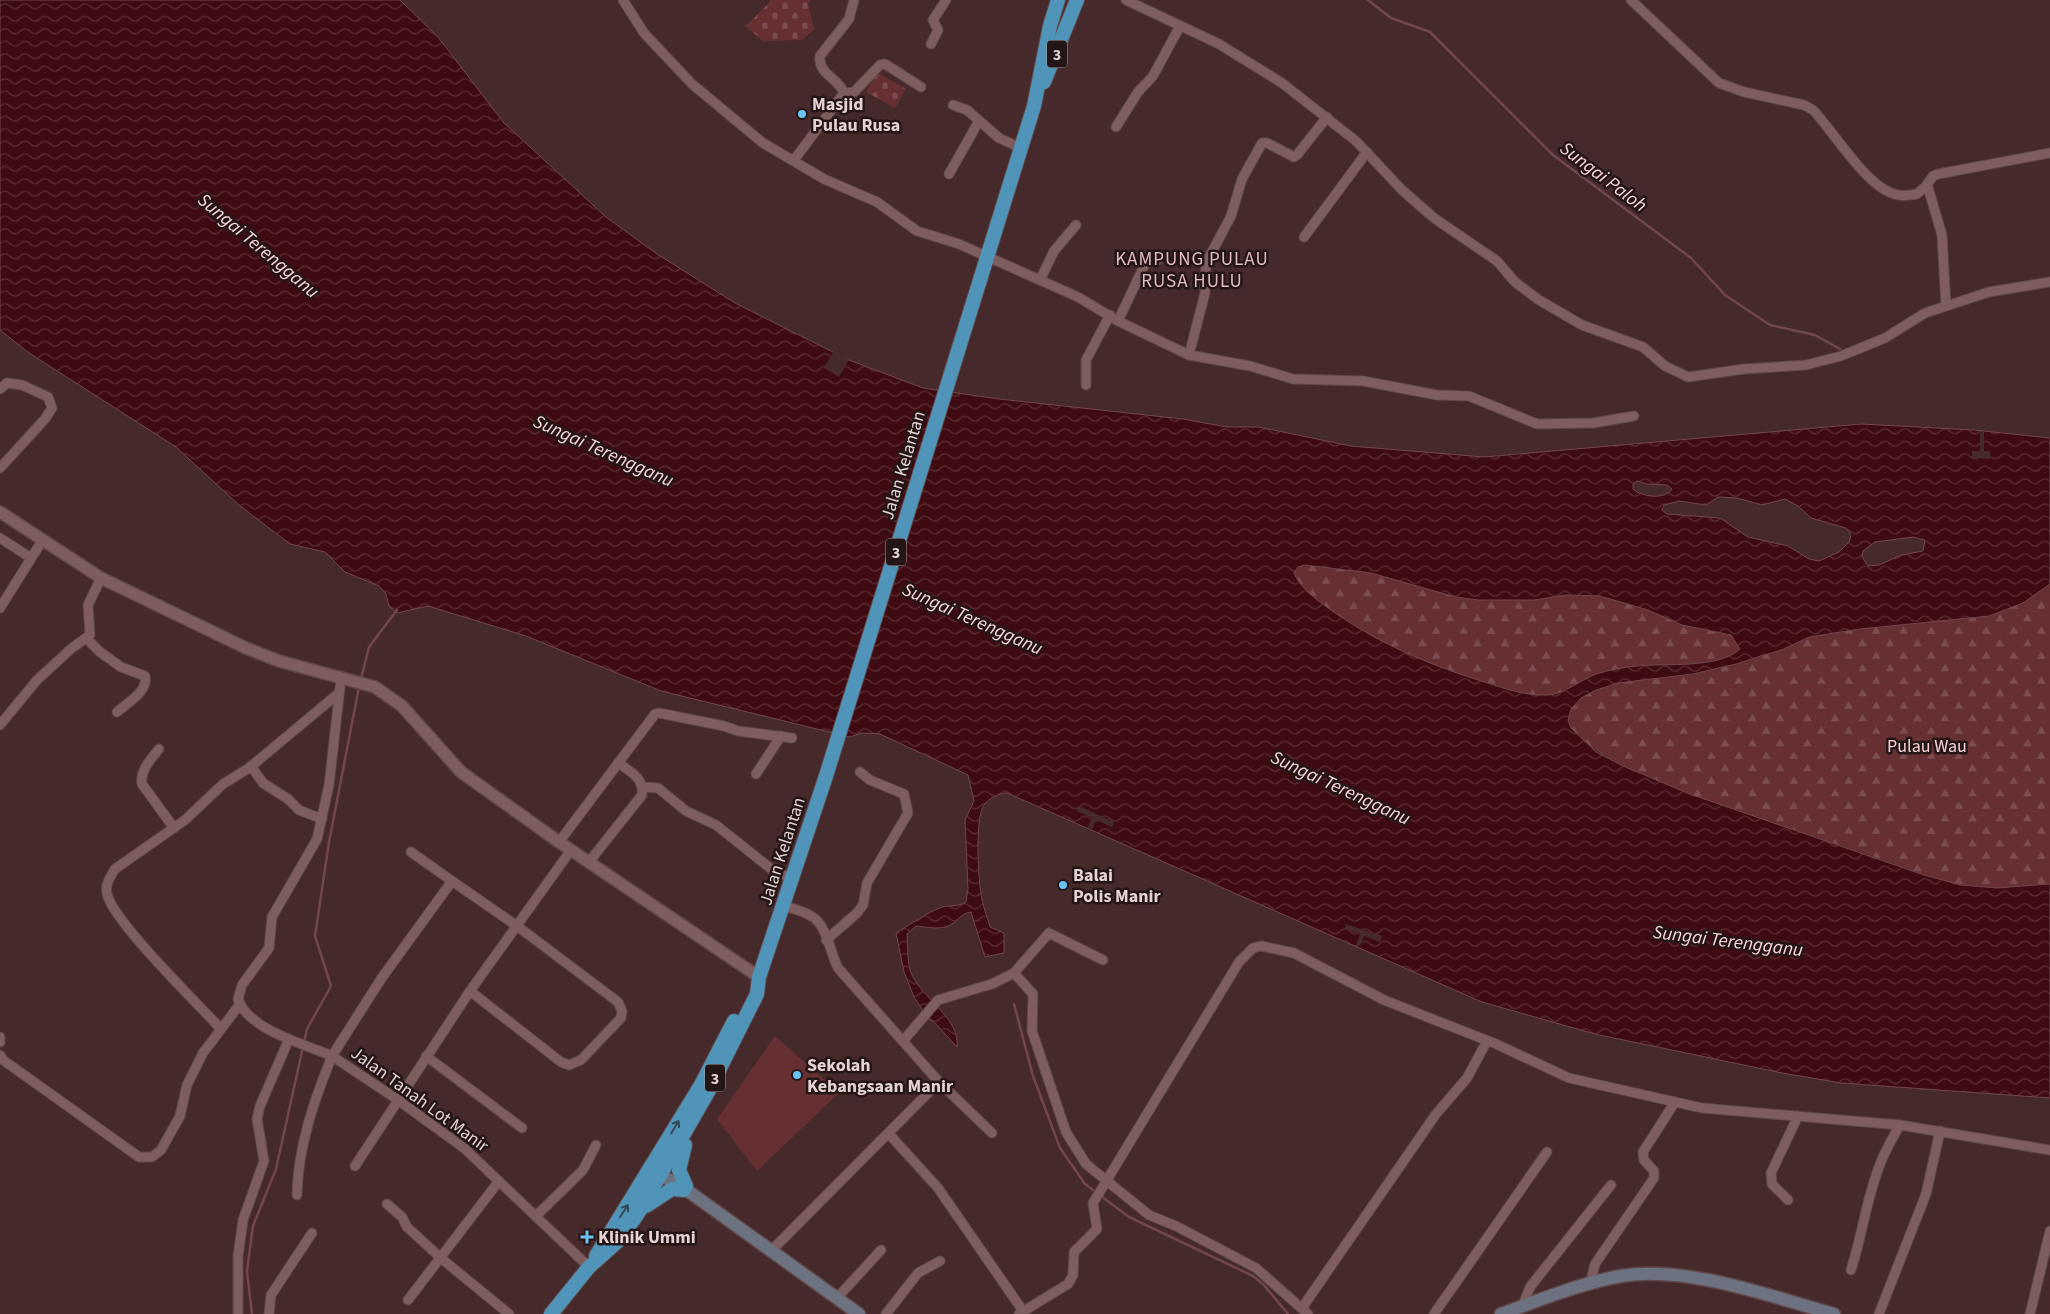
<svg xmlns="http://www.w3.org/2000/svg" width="2050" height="1314" font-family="'Source Sans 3',sans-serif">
<defs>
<pattern id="forest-firs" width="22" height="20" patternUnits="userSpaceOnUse" patternTransform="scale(1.25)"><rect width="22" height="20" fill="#663033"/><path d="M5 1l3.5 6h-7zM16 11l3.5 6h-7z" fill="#7c4d50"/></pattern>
<pattern id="cemetery-stones" width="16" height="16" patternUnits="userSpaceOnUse" patternTransform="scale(1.25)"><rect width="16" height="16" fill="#663033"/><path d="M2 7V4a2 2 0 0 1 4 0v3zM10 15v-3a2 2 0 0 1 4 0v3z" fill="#7c4d50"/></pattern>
<pattern id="water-waves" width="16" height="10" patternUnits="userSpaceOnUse" patternTransform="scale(1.25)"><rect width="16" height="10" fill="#3f0b12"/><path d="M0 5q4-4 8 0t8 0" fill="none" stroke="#5b2e34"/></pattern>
</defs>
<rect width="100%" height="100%" fill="#46292a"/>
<path fill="#663033" d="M775,1036L839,1093L757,1171L717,1119Z"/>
<g fill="url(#forest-firs)">
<path d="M1305,565L1371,573L1456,597L1478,600H1534L1566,595L1600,596L1648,610L1682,625L1732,635L1740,649C1718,669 1666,663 1637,666C1624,667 1609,670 1596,674C1580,680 1565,694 1547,695C1522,696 1501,687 1478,680C1422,662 1376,642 1328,608C1316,598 1300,588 1294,573L1298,567Z"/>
<path d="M2050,584V884L1997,888L1961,885L1924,875C1904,868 1884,860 1864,853C1819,838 1571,765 1568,721C1567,712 1575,704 1581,699C1611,675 1658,681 1694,674C1734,666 1773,654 1809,637L2023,603Z"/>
</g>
<g fill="url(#cemetery-stones)">
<path d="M770,0H811L808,3L814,29L802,40L762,41L746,26L768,4Z"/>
<path d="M877,72L906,89L895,108L866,92Z"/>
</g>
<path fill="url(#water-waves)" stroke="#71474c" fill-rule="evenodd" d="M0,0H400L438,37L504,123L606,217L657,254L735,303L849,360L923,388L999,399L1183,419L1227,427H1259L1351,446L1484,457L1861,424L1974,430L2050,438V584L2023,603L1989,616L1860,629L1809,637L1784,649L1736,664L1693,674L1618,683L1596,690L1581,698L1571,709L1568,720L1571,728L1596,752L1621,765L1687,793L1924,875L1961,885L1997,888L2050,884V1098L1841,1083L1782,1073L1595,1034L1482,1002L1007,793C998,794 990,797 984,805C975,817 978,877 981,893C982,904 987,916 990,927L1004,933V953L985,957L971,912C961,913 956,923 948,926C938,930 926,927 916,926L907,934C908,946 907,962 911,973C922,999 960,1017 957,1047L934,1022L928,1019L914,997L904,972L896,933C911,924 926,913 942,907C951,905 957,907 966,902L968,889L965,820L974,801L968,775L880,734L862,733L850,737L661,691L526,636L428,606L397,613L389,606L386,594L379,586L345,572L325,552L290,544L239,505L176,447L29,353L0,330ZM1637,481L1647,484L1667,485L1672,489C1665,500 1642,497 1633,489V484ZM1718,497L1737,498L1762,505L1785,499L1798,506L1811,518L1846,528L1851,535L1849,542L1839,552L1819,561L1809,559L1788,546L1748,537L1720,518L1667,514L1662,510L1664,505L1679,501L1706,505ZM1913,537L1925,540L1923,551L1901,555L1879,565L1868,566L1862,557L1863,551L1875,542ZM1305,565L1371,573L1456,597L1478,600H1534L1566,595L1600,596L1648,610L1682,625L1731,635L1740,649C1719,669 1665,663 1637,666C1624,667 1609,670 1596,674C1580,680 1565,694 1548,695C1522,696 1501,687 1478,680C1422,662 1376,642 1328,608C1316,599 1300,588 1294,573L1298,567Z"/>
<g fill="#46292a">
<path d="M834,351L849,360L839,377L824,368Z"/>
<path d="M1980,431H1984V451H1990V459L1972,458V451H1980Z"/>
<path d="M1079,806L1114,822L1112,827L1096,820L1092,830L1087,828L1092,818L1077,811Z"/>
<path d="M1346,924L1382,936L1380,942L1364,936L1360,946L1356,945L1360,934L1345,929Z"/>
</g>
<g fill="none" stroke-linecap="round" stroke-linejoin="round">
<g stroke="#71474c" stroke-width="2.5">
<path d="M1368,0L1391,18L1430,32L1553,155L1691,258L1725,295L1770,325L1815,335L1840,349"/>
<path d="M361,679L369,647L397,610"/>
<path d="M1014,1004L1033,1076L1060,1148L1085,1184L1129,1217L1253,1276L1263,1284L1288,1314"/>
<path d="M252,1314L247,1271L253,1226L276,1169L307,1029L331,986L315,936L329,842L359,687"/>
</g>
<g stroke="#604748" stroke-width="11">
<g id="minor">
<path d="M623,0L644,33L692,84L763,143L824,179L877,202L917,231L959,244L1078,297L1118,321L1189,355L1250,366L1293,379L1363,381L1437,395L1469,396L1537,424L1593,423L1634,416"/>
<path d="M1126,0L1219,44L1282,83L1356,141L1402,190L1434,218L1497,261L1515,282L1539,300L1582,325L1643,347L1665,366L1688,377L1744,369L1806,365L1841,356L1885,338L1925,313L1989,292L2050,282"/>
<path d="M1631,0L1719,83L1744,92L1804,105L1813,110C1834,132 1866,186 1894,194C1902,197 1910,195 1917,194L1926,186L1933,176L1938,174L2050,153"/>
<path d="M931,44L938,30L933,20L946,0"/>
<path d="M844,93L854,92L880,65L885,64L921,87"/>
<path d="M953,105L967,110L999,138L1021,148"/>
<path d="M1116,127L1138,92L1153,76L1180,26"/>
<path d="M794,160L844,93C838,77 818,75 820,56L849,19L854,0"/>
<path d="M949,174L979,121"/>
<path d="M1927,184L1942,235L1946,306"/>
<path d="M1304,237L1367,152"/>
<path d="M1040,280L1054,251L1076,225"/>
<path d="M1118,321L1145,264L1158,260"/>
<path d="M1189,355L1205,293L1206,263L1231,216L1242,179L1262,143H1267L1294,157L1297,155L1327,117"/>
<path d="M1086,385V360L1110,315"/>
<path d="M0,389L7,383L22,385L48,397L52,408L45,419L0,468"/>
<path d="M0,538L31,558"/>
<path d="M0,608L42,541"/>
<path d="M87,639L100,652L121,667L145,676C149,691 127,703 117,712"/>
<path d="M0,725L37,680L72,648L90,635L88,605L101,578"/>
<path d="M159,749C151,759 140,770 142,784L174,828"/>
<path d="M251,766L263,783L288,799L299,810L322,819"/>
<path d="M756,774L781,736"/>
<path d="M643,787L658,788L686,811L716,825L770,868L793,880"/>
<path d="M559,842L655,714L659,713L724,726L738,731L792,738"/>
<path d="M411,852L452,881"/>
<path d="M589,862L642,795C644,778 631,772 618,763"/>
<path d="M785,906C793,909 803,911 811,916C827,924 830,953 838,968L939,1082L992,1133"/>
<path d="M826,940L857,913L863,905L867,883L908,813L904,794L870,780L860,772"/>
<path d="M1014,973L1033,994L1032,1031L1066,1132L1086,1164L1149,1215L1176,1226L1256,1268L1308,1314"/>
<path d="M470,991L561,1062L569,1065L581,1060L621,1018L622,1011L618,1002L517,926L452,881L381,979L332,1056L398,1100L464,1148L589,1267"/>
<path d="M220,1028C197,1003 113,921 107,894C105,884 110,877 115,869L185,820L223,784L249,768L339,693"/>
<path d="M0,1037V1042"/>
<path d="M903,1041L938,1000L992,984L1014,973L1049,933L1103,960"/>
<path d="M0,1055L3,1060L139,1157H152L161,1150L180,1116L187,1085L203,1053L240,1004"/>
<path d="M426,1056L522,1128"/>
<path d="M889,1134L938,1188L1023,1311"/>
<path d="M355,1166L470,991L571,850"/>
<path d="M297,1195C298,1146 314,1101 332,1056C305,1044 248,1030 238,999L242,985L269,948L272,917L317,839L329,785L341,679"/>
<path d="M1788,1200L1772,1184L1771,1173L1798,1116"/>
<path d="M387,1204L402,1217L407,1227L442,1259L509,1314"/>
<path d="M536,1216L583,1170L596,1145"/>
<path d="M771,1251L939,1082"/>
<path d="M1851,1270C1862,1236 1866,1201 1879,1167C1884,1152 1892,1139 1900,1125"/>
<path d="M1590,1285L1595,1264L1654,1178V1171L1644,1160L1643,1152L1675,1102"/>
<path d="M837,1298L881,1250"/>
<path d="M408,1300L499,1181"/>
<path d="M1522,1307L1530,1287L1611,1185"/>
<path d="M1302,1308L1436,1114L1467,1078L1487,1041"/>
<path d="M238,1314V1256L243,1220L264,1161L257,1119L260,1106L289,1039"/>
<path d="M269,1314L271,1295L312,1233"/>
<path d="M886,1314L918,1273L940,1261"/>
<path d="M1019,1314L1068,1284L1073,1275L1074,1252L1097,1229L1093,1203L1239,962L1253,948L1261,946L1294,953L1384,1000L1496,1044L1569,1078L1702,1108L1900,1125L2050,1150"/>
<path d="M1434,1314L1547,1152"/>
<path d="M1879,1314L1926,1194L1940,1131"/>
<path d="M2030,1314L2050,1231"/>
</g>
</g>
<g stroke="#604748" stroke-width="14">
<path id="tertiary" d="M0,512L101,578L246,648L279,661L375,687L402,706L461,772L559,842L759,977"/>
</g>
<g stroke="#604748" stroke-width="15">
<g id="secondary">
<path d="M652,1170L688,1191L859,1314"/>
<path d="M1501,1314C1540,1300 1581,1283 1621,1276C1686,1265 1772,1297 1834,1314"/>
</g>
</g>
<g stroke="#604748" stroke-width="16">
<g id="trunk">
<path d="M1044,82L1077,0"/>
<path d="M685,1145L679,1170L686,1186"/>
<path d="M646,1206L672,1189L684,1190"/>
<path d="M596,1256L701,1085L734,1021"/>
<path d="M551,1314L589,1267L617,1242L637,1215L708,1092L757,994L759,977L826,776L1034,106L1050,26L1058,0"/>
</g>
</g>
<use href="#minor" stroke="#7e5d5e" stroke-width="9"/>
<use href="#tertiary" stroke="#7e5d5e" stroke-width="11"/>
<use href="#secondary" stroke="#6d7280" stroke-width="12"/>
<use href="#trunk" stroke="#5095b9" stroke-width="14"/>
</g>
<defs><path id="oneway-shaft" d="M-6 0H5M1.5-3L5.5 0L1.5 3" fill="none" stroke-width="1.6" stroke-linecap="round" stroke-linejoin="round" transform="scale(1.25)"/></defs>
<g stroke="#364958">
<use href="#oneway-shaft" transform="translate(675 1127) rotate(-59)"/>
<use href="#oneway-shaft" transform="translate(624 1211) rotate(-56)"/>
</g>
<g fill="#6ac3f1" stroke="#241617" stroke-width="2">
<circle cx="802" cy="114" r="5"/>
<circle cx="1063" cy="885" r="5"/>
<circle cx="797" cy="1075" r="5"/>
<path d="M584.5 1229.5h5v5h5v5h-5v5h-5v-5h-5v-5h5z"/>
</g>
<g text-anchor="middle" stroke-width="5" stroke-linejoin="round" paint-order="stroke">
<g fill="#241617" stroke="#ab9a9a" stroke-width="1">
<rect x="1047" y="40.5" width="20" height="27" rx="4"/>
<rect x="886" y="538.5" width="20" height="27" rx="4"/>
<rect x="705" y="1064.5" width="20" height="27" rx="4"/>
</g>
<g font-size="16" font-weight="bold" fill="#e5d2d2">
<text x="1057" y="60">3</text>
<text x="896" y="558">3</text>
<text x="715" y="1084">3</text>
</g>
<g font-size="18" font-weight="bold" fill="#e5d2d2" stroke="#241617" text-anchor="start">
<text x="812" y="110">Masjid<tspan x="812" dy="21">Pulau Rusa</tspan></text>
<text x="1073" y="881">Balai<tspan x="1073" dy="21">Polis Manir</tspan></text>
<text x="807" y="1071">Sekolah<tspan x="807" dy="21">Kebangsaan Manir</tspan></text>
<text x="598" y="1243">Klinik Ummi</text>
</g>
<g font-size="18" fill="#e5d2d2" stroke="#241617">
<text transform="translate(903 465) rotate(-73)" y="6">Jalan Kelantan</text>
<text transform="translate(782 851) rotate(-72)" y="6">Jalan Kelantan</text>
<text transform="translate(420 1099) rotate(36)" y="6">Jalan Tanah Lot Manir</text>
</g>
<g font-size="18" fill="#f8d1d1" stroke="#241617">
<text x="1927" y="752">Pulau Wau</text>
</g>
<g font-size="19" font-style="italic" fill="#fcd5d5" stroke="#241617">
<text transform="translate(1604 176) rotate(37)" y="7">Sungai Paloh</text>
<text transform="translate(259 245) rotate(40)" y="7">Sungai Terengganu</text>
<text transform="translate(604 450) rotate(24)" y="7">Sungai Terengganu</text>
<text transform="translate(973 618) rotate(24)" y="7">Sungai Terengganu</text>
<text transform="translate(1341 787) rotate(25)" y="7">Sungai Terengganu</text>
<text transform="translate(1728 940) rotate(7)" y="7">Sungai Terengganu</text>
</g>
<g font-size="19" letter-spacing="1" fill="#e1bbbb" stroke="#241617">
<text x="1192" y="265">KAMPUNG PULAU<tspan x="1192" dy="22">RUSA HULU</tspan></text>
</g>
</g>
</svg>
